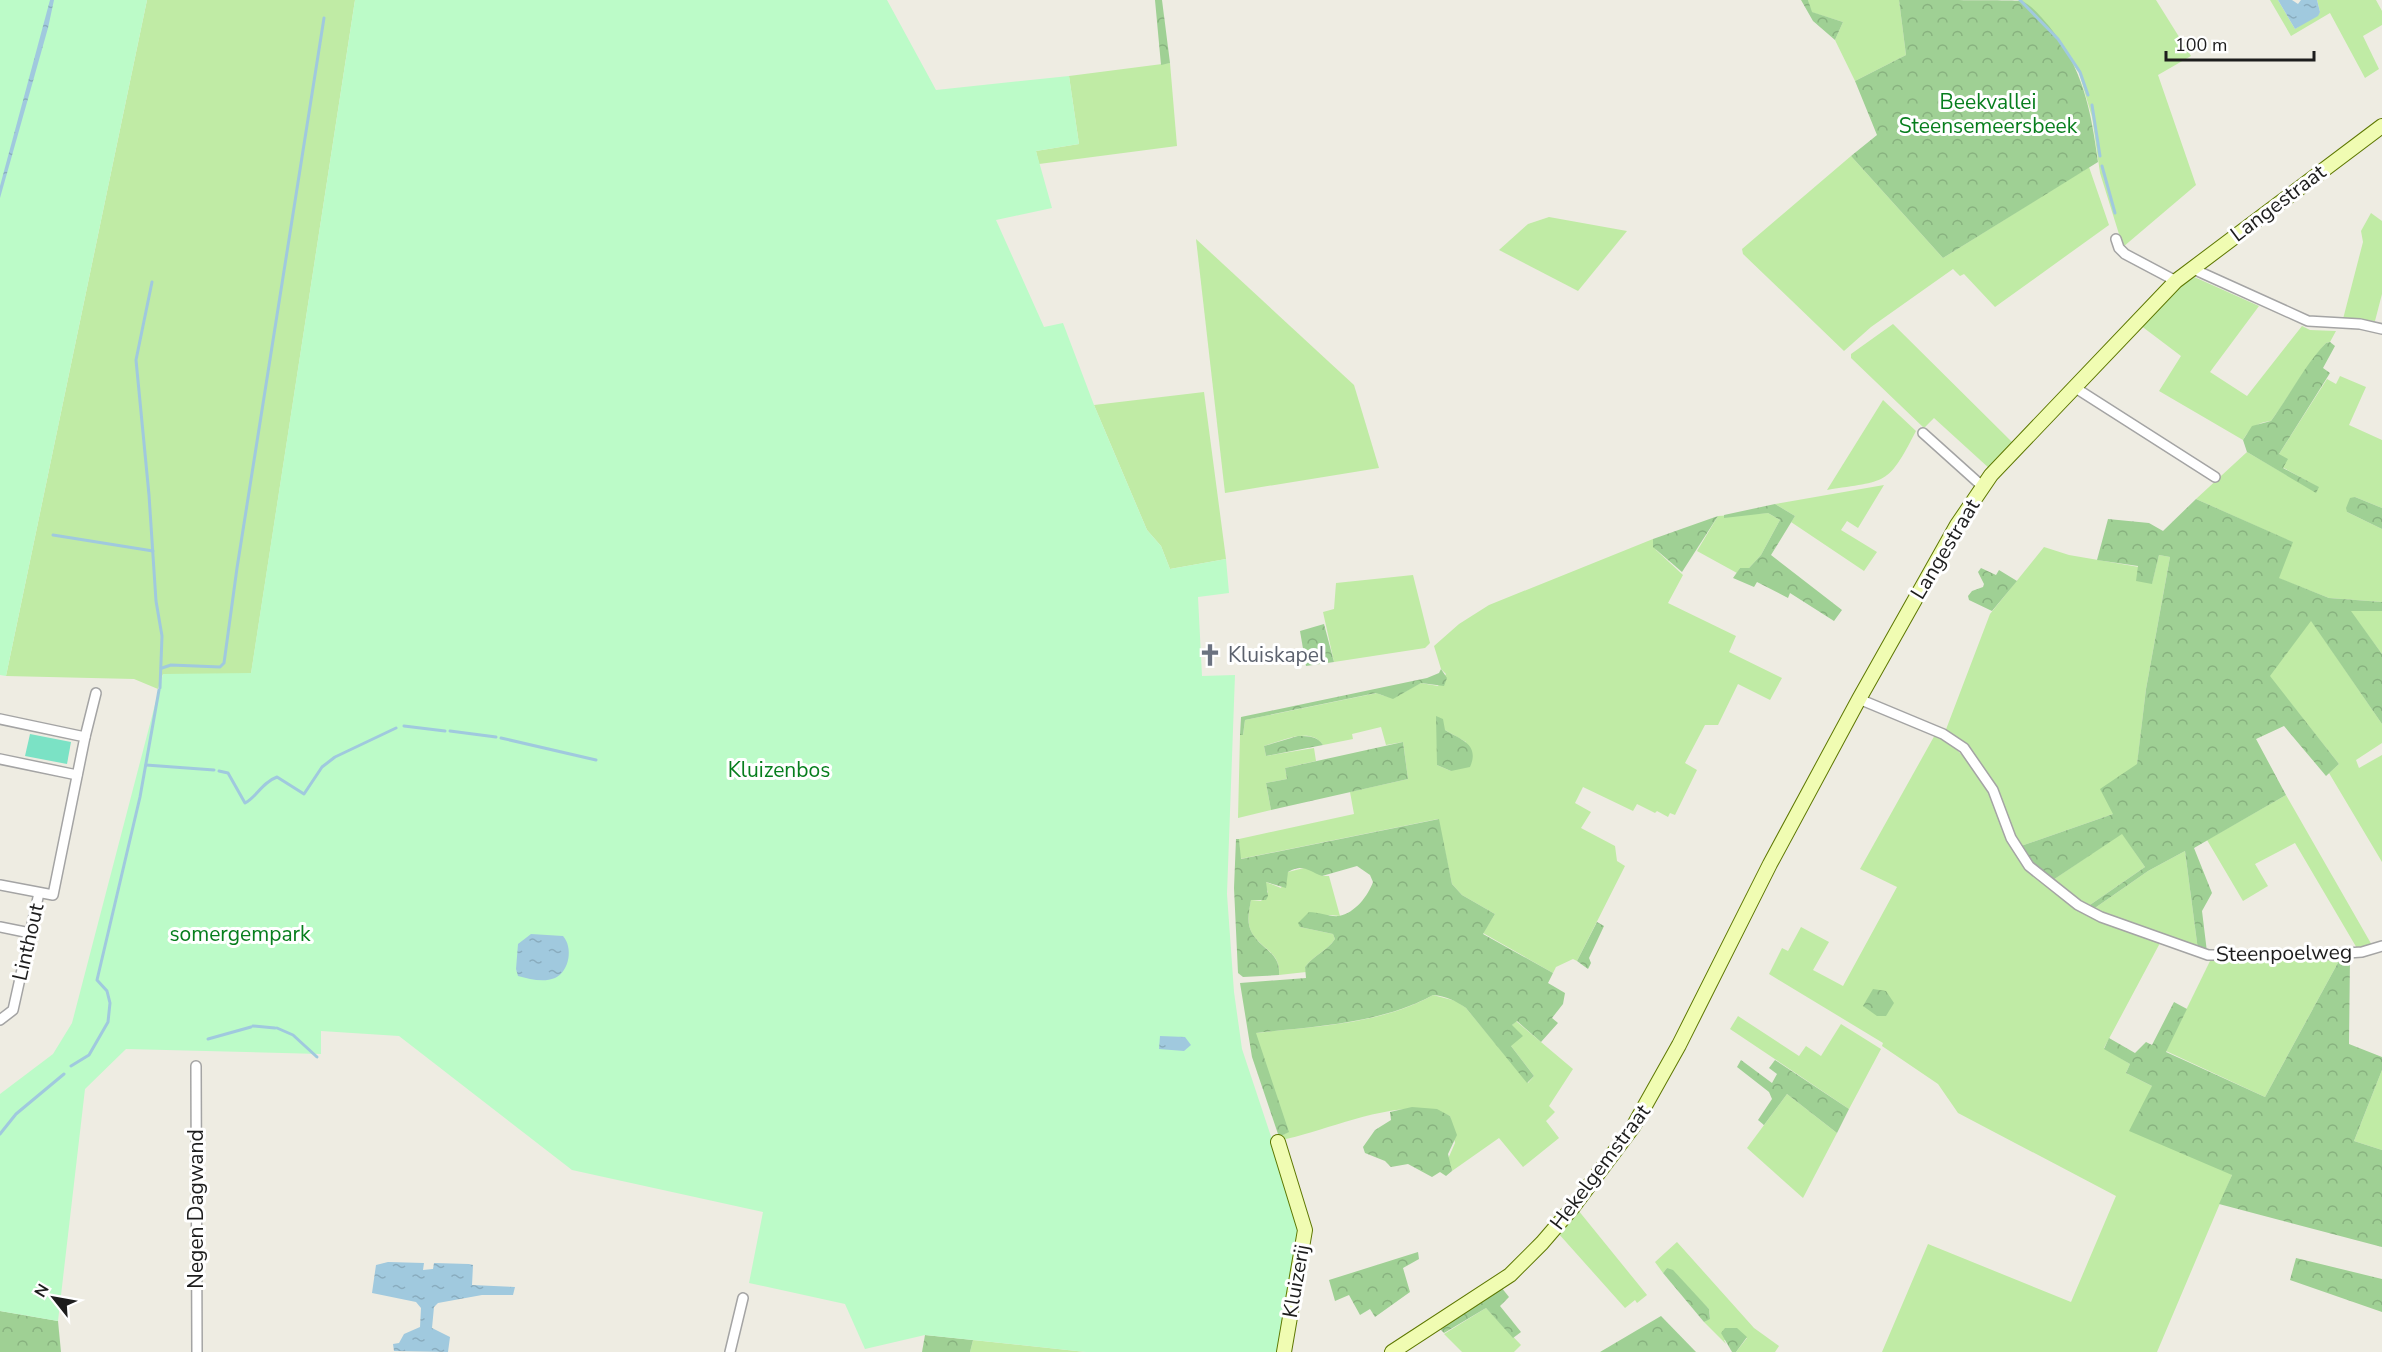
<svg xmlns="http://www.w3.org/2000/svg" width="2382" height="1352" font-family="'Nunito Sans',sans-serif">
<defs>
<pattern id="forest-crowns" width="20" height="18" patternUnits="userSpaceOnUse" patternTransform="scale(1.5)"><rect width="20" height="18" fill="#9fd094"/><path d="M2 6a3 3 0 1 1 6 0M12 15a3 3 0 1 1 6 0" fill="none" stroke="#88b27f"/></pattern>
<pattern id="water-ripples" width="26" height="14" patternUnits="userSpaceOnUse" patternTransform="scale(1.5)"><rect width="26" height="14" fill="#a0c9de"/><path d="M2 4q2-2 4 0t4 0M15 11q2-2 4 0t4 0" fill="none" stroke="#89acbe"/></pattern>
</defs>
<rect width="100%" height="100%" fill="#eeece2"/>
<g fill="#c0eba5" fill-rule="evenodd">
<path d="M147,0H355L251,674H163L158,689L134,679L6,676Z"/>
<path d="M1808,0H1899L1906,55L1855,81L1835,40L1843,22L1811,12Z"/>
<path d="M2021,0H2156L2191,56L2158,75L2196,185L2123,247L2100,173L2092,117L2079,73L2040,16Z"/>
<path d="M2270,0H2278L2295,29L2320,12L2317,0H2376L2382,11V25L2363,36L2379,69L2365,78L2330,13L2291,36Z"/>
<path d="M1170,63L1177,146L1039,164L1036,151L1079,144L1069,76Z"/>
<path d="M1851,156L1943,258L2089,167L2109,225L1995,307L1964,274L1960,276L1953,269L1871,327L1844,351L1743,254L1742,249Z"/>
<path d="M2371,213L2382,221V294L2375,321L2343,319L2363,242L2361,231Z"/>
<path d="M1549,217L1627,231L1578,291L1499,250L1528,224Z"/>
<path d="M1196,239L1354,385L1379,468L1225,493Z"/>
<path d="M2192,276L2259,306L2210,372L2247,396L2302,326L2310,330L2336,331L2330,342L2326,343C2305,367 2290,395 2271,421C2258,422 2249,429 2243,440L2159,391L2181,356L2140,325L2187,277Z"/>
<path d="M1893,324L2013,443L1990,469L1934,418L1924,428L1851,358V354Z"/>
<path d="M2340,376L2366,387L2349,425L2382,440V508L2355,497L2347,512L2382,529V602L2329,598L2278,578L2292,542L2196,499L2247,452L2316,492L2318,487L2282,467L2279,454L2327,379L2336,384Z"/>
<path d="M1204,392L1226,559L1170,569L1161,546L1147,530L1094,405Z"/>
<path d="M1883,400L1916,431C1887,487 1887,480 1827,490Z"/>
<path d="M1884,485L1858,528L1847,521L1841,530L1877,552L1864,571L1791,522L1795,516L1775,504Z"/>
<path d="M1768,513L1780,520L1761,555L1749,568H1740L1737,573L1697,551L1718,516Z"/>
<path d="M1653,539L1656,550L1683,575L1668,603L1736,636L1729,652L1782,678L1770,700L1738,684L1718,725H1705L1685,763L1697,770L1675,815L1670,813L1668,817L1657,811L1655,813L1637,804L1633,811L1583,787L1575,803L1591,812L1581,828L1615,846L1617,861L1625,866L1577,961L1573,959L1556,967L1553,973L1483,933L1495,914L1462,895L1452,884L1438,819L1240,859L1239,839L1354,814L1350,792L1408,779L1403,742L1386,745L1381,727L1352,734L1353,739L1323,745C1311,726 1281,741 1264,746L1266,756L1314,748L1316,761L1285,768L1287,779L1266,783L1271,810L1238,818L1240,735H1243L1245,720L1377,693C1396,703 1405,690 1421,683L1438,686L1446,674L1441,669L1434,646L1459,624L1489,605ZM1445,730L1466,742L1451,771L1437,765Z"/>
<path d="M2044,547L2069,555L2139,567L2152,583L2159,555L2170,557L2146,689L2137,765L2113,814L2018,847L1995,788L1945,732L1990,614Z"/>
<path d="M1413,575L1430,643L1425,648L1334,662L1323,612L1334,609L1336,583Z"/>
<path d="M2350,611H2382V654Z"/>
<path d="M2311,620L2382,724V743L2356,760L2359,768L2382,755V862L2329,773L2339,764L2269,676Z"/>
<path d="M1936,733C1974,758 1992,796 2012,835C2018,847 2023,862 2032,872C2064,909 2115,928 2160,943L2104,1048L2130,1064L2126,1073L2152,1086L2232,1175L2157,1352H1882L1928,1244L2071,1302L2116,1196L1958,1113L1938,1084L1882,1046L1883,1043L1769,974L1782,948L1788,951L1801,927L1829,942L1813,970L1843,986L1897,887L1860,869Z"/>
<path d="M2286,795L2373,947L2358,950L2295,843L2255,864L2268,886L2243,901L2207,840Z"/>
<path d="M2122,833L2145,867L2087,907L2050,882Z"/>
<path d="M2185,851L2198,950L2092,910L2148,871Z"/>
<path d="M1308,867L1322,876H1329L1340,916L1330,915L1300,927L1333,934L1335,939C1327,951 1314,955 1305,967L1306,972L1279,975C1281,952 1261,949 1252,933C1246,923 1249,910 1251,900L1261,901L1268,892L1264,884L1266,882L1281,888L1288,872Z"/>
<path d="M2216,959H2340L2265,1097L2166,1051L2210,961Z"/>
<path d="M1433,995L1456,1001L1466,1008L1528,1083L1534,1076L1511,1046L1512,1025L1516,1021L1573,1069L1549,1106L1555,1112L1546,1121L1559,1138L1523,1167L1499,1138L1452,1171L1448,1159L1455,1143L1450,1116C1404,1093 1329,1131 1281,1140L1279,1137L1288,1132L1255,1033C1315,1026 1380,1025 1433,995Z"/>
<path d="M1738,1016L1799,1056L1806,1046L1821,1056L1841,1024L1881,1049L1849,1109L1730,1029Z"/>
<path d="M2382,1070V1150L2354,1141Z"/>
<path d="M1787,1094L1837,1133L1803,1198L1747,1148Z"/>
<path d="M1578,1210L1647,1295L1637,1303L1635,1300L1625,1308L1558,1233Z"/>
<path d="M1677,1242L1754,1328L1779,1346L1775,1352H1736L1747,1338L1724,1340L1726,1344L1704,1322L1710,1318L1709,1309L1667,1268L1663,1273L1655,1262Z"/>
<path d="M1486,1308L1521,1345L1514,1352H1462L1444,1334Z"/>
<path d="M973,1340L1086,1352H970Z"/>
</g>
<g fill="url(#forest-crowns)">
<path d="M1155,0H1162L1170,63L1161,65Z"/>
<path d="M1801,0H1808L1812,12L1843,22L1835,40L1813,21Z"/>
<path d="M1899,0C1917,0 2013,0 2022,1C2033,6 2042,18 2049,26C2083,68 2091,110 2098,162L1943,258L1851,156L1877,135L1855,81L1906,55Z"/>
<path d="M2330,342L2335,346L2323,368L2330,373L2279,454L2288,459L2283,468L2319,487L2316,493L2247,452L2243,440L2252,426L2271,421C2290,395 2304,366 2326,343Z"/>
<path d="M2355,497L2382,508V529L2347,512L2346,508L2350,498Z"/>
<path d="M2196,499L2293,542L2279,578L2329,598L2382,602V611H2351L2382,654V724L2311,621L2270,676L2339,764L2326,776L2284,726L2256,739L2286,795L2194,848L2212,893L2202,911L2207,952L2198,950L2185,851L2148,871L2092,910L2087,907L2145,867L2122,834L2050,882L2031,865L2018,847L2113,814L2100,789L2137,764L2146,689L2170,557L2159,555L2152,584L2136,581L2138,566L2097,560L2108,519L2149,523L2163,531Z"/>
<path d="M1775,504L1795,516L1771,555L1842,610L1834,621L1790,593L1788,598L1757,582L1754,587L1733,578L1740,568H1749L1761,555L1780,520L1768,513L1724,518V515Z"/>
<path d="M1718,516L1682,572L1653,547V539Z"/>
<path d="M1981,568L1996,575L1999,570L2017,581L1992,611L1969,600L1968,596L1972,591L1983,587L1984,584L1978,572Z"/>
<path d="M1324,624L1334,662L1306,666L1300,631Z"/>
<path d="M1441,669L1447,678L1444,686L1421,683L1393,699L1376,693L1245,720L1243,735H1240L1241,717L1427,678L1439,673Z"/>
<path d="M1436,716L1443,719L1445,730C1461,740 1480,744 1470,767L1451,771L1437,765Z"/>
<path d="M1298,736C1309,736 1317,736 1323,745L1266,756L1264,746Z"/>
<path d="M1403,742L1408,779L1271,810L1266,783L1287,779L1285,768Z"/>
<path d="M1439,819L1452,884L1462,895L1495,914L1483,934L1553,973L1548,983L1565,993L1563,1004L1552,1018L1558,1023L1541,1042L1517,1021L1512,1025L1523,1036L1511,1046L1534,1076L1527,1083L1466,1008C1456,1001 1446,996 1433,995C1380,1024 1316,1026 1256,1033L1289,1132L1279,1137L1252,1057L1240,983L1306,978L1305,967C1314,955 1327,951 1335,939L1333,934L1300,927L1298,923L1309,912C1319,912 1329,917 1339,916C1355,913 1368,896 1373,882L1370,875L1357,866L1322,876C1309,871 1302,863 1288,872L1286,888L1266,882L1268,896L1266,900H1251C1249,911 1246,923 1252,933C1261,949 1281,953 1279,975L1243,977L1238,973L1234,888L1236,839H1239L1241,859Z"/>
<path d="M1597,922L1604,926L1589,958L1591,963L1588,969L1577,961Z"/>
<path d="M2350,957L2349,1044L2382,1057V1070L2354,1141L2382,1150V1247L2219,1204L2232,1175L2129,1131L2152,1086L2126,1073L2130,1064L2104,1049L2109,1038L2135,1053L2146,1042L2152,1045L2174,1002L2187,1009L2166,1052L2265,1097L2340,959Z"/>
<path d="M1873,989L1886,991L1894,1003L1886,1016H1877L1863,1006Z"/>
<path d="M1741,1060L1772,1083L1777,1074L1769,1068L1775,1060L1849,1109L1837,1133L1787,1094L1764,1125L1758,1120L1772,1099L1769,1092L1737,1067Z"/>
<path d="M1412,1107L1437,1109L1450,1116L1457,1135L1448,1154L1452,1171L1446,1176L1440,1172L1432,1177L1408,1164L1391,1167L1385,1161L1365,1153L1363,1147L1375,1130L1391,1120L1390,1112Z"/>
<path d="M1418,1252L1419,1259L1403,1268L1410,1292L1375,1317L1370,1309L1360,1315L1349,1295L1335,1301L1329,1280Z"/>
<path d="M2296,1258L2382,1279V1312L2290,1280Z"/>
<path d="M1667,1268L1673,1270L1709,1309L1710,1319L1704,1322L1663,1273Z"/>
<path d="M1501,1287L1509,1297L1500,1306L1521,1332L1513,1338L1486,1308L1444,1333L1439,1328Z"/>
<path d="M0,1311L58,1321L61,1352H0Z"/>
<path d="M1661,1316L1696,1352H1600Z"/>
<path d="M1725,1328H1737L1747,1337L1736,1352H1732L1721,1333Z"/>
<path d="M925,1335L973,1340L970,1352H922Z"/>
</g>
<g fill="#bcfbc8">
<path d="M0,0H147L6,676L0,675Z"/>
<path d="M355,0H887L936,90L1069,76L1079,144L1036,151L1052,208L996,220L1044,327L1063,323L1094,405L1147,530L1161,546L1170,569L1226,559L1229,593L1198,597L1202,676L1235,675L1227,894L1234,992L1242,1049L1301,1227L1281,1352H1086L925,1335L865,1349L845,1304L749,1283L763,1212L572,1170L399,1036L321,1031V1054L126,1049L85,1089L58,1321L0,1311V1094L53,1054L72,1023L163,674L251,673Z"/>
</g>
<path fill="#7be2c5" d="M30,734L71,742L67,764L25,756Z"/>
<g fill="url(#water-ripples)">
<path d="M50,0H54L48,28L0,198V186Z"/>
<path d="M2278,0H2292L2298,4L2301,0H2317L2320,12L2318,16L2295,29Z"/>
<path d="M531,934L563,936C573,947 570,971 555,978C543,983 530,979 518,976L516,969L518,944Z"/>
<path d="M1160,1036L1185,1037L1191,1045L1184,1051L1159,1049Z"/>
<path d="M388,1262L424,1263L423,1270L433,1269L434,1263L469,1264L473,1265L472,1285L515,1287L513,1295H482L438,1303L434,1307L432,1328L450,1337L448,1352L394,1351L393,1344L399,1343L404,1334L420,1327L421,1308L416,1302L372,1293L376,1265Z"/>
</g>
<g fill="none" stroke-linecap="round" stroke-linejoin="round">
<g stroke="#a0c9de" stroke-width="3">
<path d="M2020,0L2058,39L2080,72L2088,95"/>
<path d="M2092,105L2100,156"/>
<path d="M2102,166L2115,213"/>
<path d="M152,282L136,360L149,495L156,601L162,636L160,688"/>
<path d="M53,535L153,551"/>
<path d="M162,668L171,665L220,667L224,663L237,568L324,18"/>
<path d="M404,726L445,731"/>
<path d="M450,731L496,737"/>
<path d="M501,738L596,760"/>
<path d="M146,765L214,770"/>
<path d="M219,771L228,773L245,803C257,797 261,783 277,777L304,794L322,767L335,757L396,728"/>
<path d="M253,1026L275,1028"/>
<path d="M277,1028L293,1035L317,1057"/>
<path d="M208,1039L251,1027"/>
<path d="M71,1066L89,1055L108,1022L110,1003L107,991L97,980L140,797L159,690"/>
<path d="M0,1134L16,1114L64,1074"/>
</g>
<g stroke="#a4a4a4" stroke-width="12">
<g id="street">
<path d="M2116,239L2119,248L2125,254L2176,281"/>
<path d="M2191,268L2308,321L2360,324L2382,329"/>
<path d="M2074,387L2215,477"/>
<path d="M1923,433L1982,486"/>
<path d="M1859,699L1943,734L1964,748L1993,790L2011,838L2029,866L2078,905L2101,917L2208,955H2319L2362,952L2382,946"/>
<path d="M0,719L85,737L53,895L0,885"/>
<path d="M85,737L96,693"/>
<path d="M0,759L77,775"/>
<path d="M0,927L30,933"/>
<path d="M0,1020L13,1010L39,893"/>
<path d="M196,1066L197,1352"/>
<path d="M730,1352L743,1298"/>
</g>
</g>
<g stroke="#5d7700" stroke-width="16">
<g id="secondary">
<path d="M1278,1142L1305,1230L1284,1352"/>
<path d="M1392,1352L1510,1275L1542,1243L1573,1207L1633,1127L1679,1045L1770,864L1859,699L1957,525L1991,475L2176,281L2382,126"/>
</g>
</g>
<use href="#street" stroke="#fff" stroke-width="9"/>
<use href="#secondary" stroke="#f0fcb2" stroke-width="14"/>
</g>
<defs>
<g id="church-bare" transform="scale(1.8)"><path d="M-1.2-6h2.4v3.5h3.3v2.4h-3.3V6h-2.4V-.1h-3.3v-2.4h3.3Z" fill="#6b7280" stroke="#fff" stroke-width="2.5" paint-order="stroke"/></g>
</defs>
<g fill-rule="evenodd">
<use href="#church-bare" x="1210" y="655"/>
</g>
<g text-anchor="middle" stroke-width="6" stroke-linejoin="round" paint-order="stroke">
<g font-size="21" fill="#077e1d" stroke="#fff">
<text x="1988" y="109">Beekvallei<tspan x="1988" dy="24">Steensemeersbeek</tspan></text>
<text x="779" y="777">Kluizenbos</text>
<text x="240" y="941">somergempark</text>
</g>
<g font-size="21" fill="#1d1d1d" stroke="#fff">
<text transform="translate(2278 203) rotate(-37)" y="7">Langestraat</text>
<text transform="translate(1945 549) rotate(-59)" y="7">Langestraat</text>
<text transform="translate(28 942) rotate(-77)" y="7">Linthout</text>
<text transform="translate(2284 953) rotate(-1)" y="7">Steenpoelweg</text>
<text transform="translate(1600 1167) rotate(-53)" y="7">Hekelgemstraat</text>
<text transform="translate(196 1209) rotate(-90)" y="7">Negen Dagwand</text>
<text transform="translate(1296 1281) rotate(-80)" y="7">Kluizerij</text>
</g>
<g font-size="21" fill="#5b616d" stroke="#fff" text-anchor="start">
<text x="1228" y="662">Kluiskapel</text>
</g>
</g>
<g transform="translate(54 1298) rotate(301)" stroke="#ffffff" stroke-width="4.5" paint-order="stroke">
<path d="M0-4.5L10 22L0 15L-10 22Z" fill="#1d1d1d"/>
<text y="-9" font-size="16" font-weight="bold" text-anchor="middle" fill="#1d1d1d">N</text>
</g>
<path d="M2166 51v9h148v-9" fill="none" stroke="#1d1d1d" stroke-width="3"/>
<text x="2175" y="51" font-size="18" fill="#1d1d1d" stroke="#ffffff" stroke-width="4.5" paint-order="stroke">100 m</text>
</svg>
